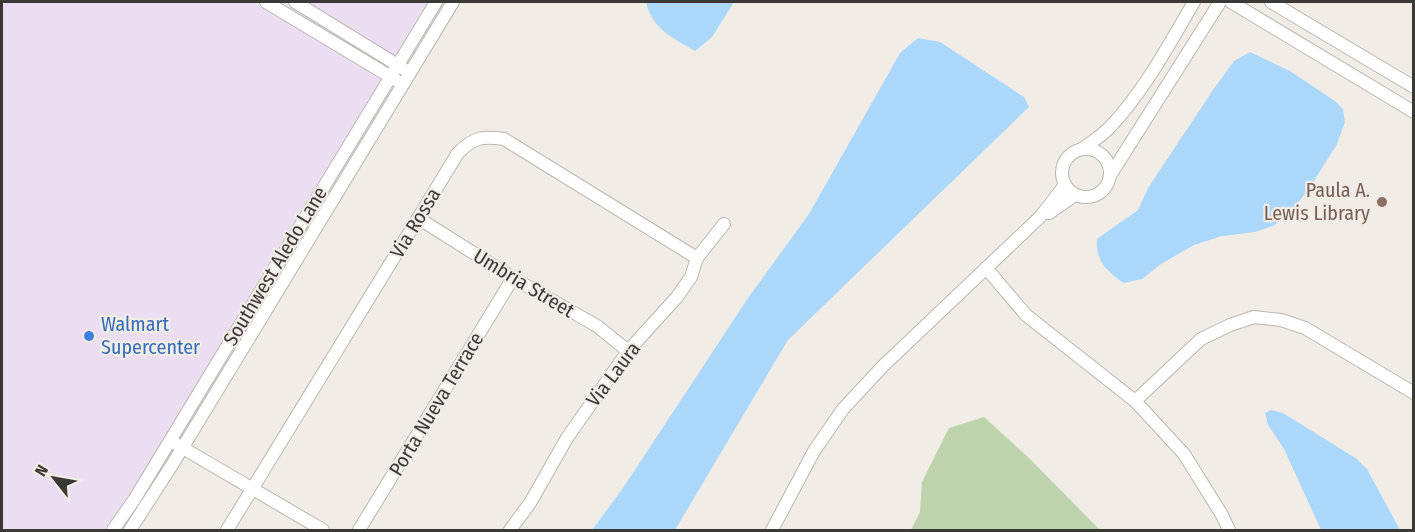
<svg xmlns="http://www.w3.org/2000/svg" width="1415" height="532" font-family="'Fira Sans Condensed',sans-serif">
<rect width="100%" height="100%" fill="#f1ede6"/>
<g fill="#ecdef2">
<path d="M2,2H254L381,79L128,496L105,530H2Z"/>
<path d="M277,2H284L388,66L387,68Z"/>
<path d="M306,2H428L395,56Z"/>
</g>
<path fill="#bdd3ac" d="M984,417L1029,458L1100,530H911L920,512L922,482L949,428Z"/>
<g fill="#abd7fb">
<path d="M646,2H734L712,37L695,51C673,38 652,29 646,2Z"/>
<path d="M918,38L940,42L1024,97L1029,107L788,340L675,530H592L623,488L748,298L809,214L900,53Z"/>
<path d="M1250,52L1290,71L1335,101L1343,109L1345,122L1336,146L1310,187L1289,215L1273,226L1255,232L1222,236L1194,245L1161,264L1142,279L1124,283C1107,272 1095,260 1097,239L1138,210L1148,188L1213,90L1234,61Z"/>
<path d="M1271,410L1283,413L1357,459L1367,469L1400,530H1321L1284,449L1268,425L1265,413Z"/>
</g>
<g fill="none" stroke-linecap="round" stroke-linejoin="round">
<g stroke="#b9b6af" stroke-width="14">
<g id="minor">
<path d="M266,2L396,80"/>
<path d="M295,2L404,69"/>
<path d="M1231,2L1414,112"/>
<path d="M1271,2L1414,87"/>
<circle cx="1086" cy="173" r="24"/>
<path d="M1082,149C1092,142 1103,135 1111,126C1145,90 1169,44 1194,2"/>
<path d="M1111,174L1220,2"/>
<path d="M1049,213L1075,195"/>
<path d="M418,218L513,278L597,326L628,351"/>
<path d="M986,268L1026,315L1135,401L1184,454L1222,515L1229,530"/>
<path d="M1135,401L1201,339L1230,325L1254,317L1281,320L1305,328L1414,393"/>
<path d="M176,444L323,530"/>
<path d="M113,530L134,500L436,2"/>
<path d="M130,530L172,465L453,2"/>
<path d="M227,530L458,153C474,137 482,136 504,139L697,258"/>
<path d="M359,530L513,278"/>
<path d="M510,530L530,503L567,438L628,351L677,297L691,277L697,258L724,224"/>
<path d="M772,530L814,451L843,409L883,366L1040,217L1065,185"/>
</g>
</g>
<use href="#minor" stroke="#fff" stroke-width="12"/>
</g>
<circle fill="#8d6e63" stroke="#f1ede6" stroke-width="2" cx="1382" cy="202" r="6"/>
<circle fill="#3f7fe0" stroke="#f1ede6" stroke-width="2" cx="89" cy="336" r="6"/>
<g text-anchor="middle" stroke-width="4.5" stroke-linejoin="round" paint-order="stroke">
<g font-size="20" fill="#785e54" stroke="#f1ede6" text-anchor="end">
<text x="1370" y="197">Paula A.<tspan x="1370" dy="23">Lewis Library</tspan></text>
</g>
<g font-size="20" fill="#3b3936" stroke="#f1ede6">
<text transform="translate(415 223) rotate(-59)" y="7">Via Rossa</text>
<text transform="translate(275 266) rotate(-59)" y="7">Southwest Aledo Lane</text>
<text transform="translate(524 283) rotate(31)" y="7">Umbria Street</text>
<text transform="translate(613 374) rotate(-53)" y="7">Via Laura</text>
<text transform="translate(436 404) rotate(-59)" y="7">Porta Nueva Terrace</text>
</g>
<g font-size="20" fill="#366cbe" stroke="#f1ede6" text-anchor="start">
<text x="101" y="331">Walmart<tspan x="101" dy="23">Supercenter</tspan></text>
</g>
</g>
<rect width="1415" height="532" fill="none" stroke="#3b3936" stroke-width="6"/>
<g transform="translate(54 478) rotate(301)" stroke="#f1ede6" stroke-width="4.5" paint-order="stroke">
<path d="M0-4.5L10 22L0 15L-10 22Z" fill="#3b3936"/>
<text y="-9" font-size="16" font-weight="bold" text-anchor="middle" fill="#3b3936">N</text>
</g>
</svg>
